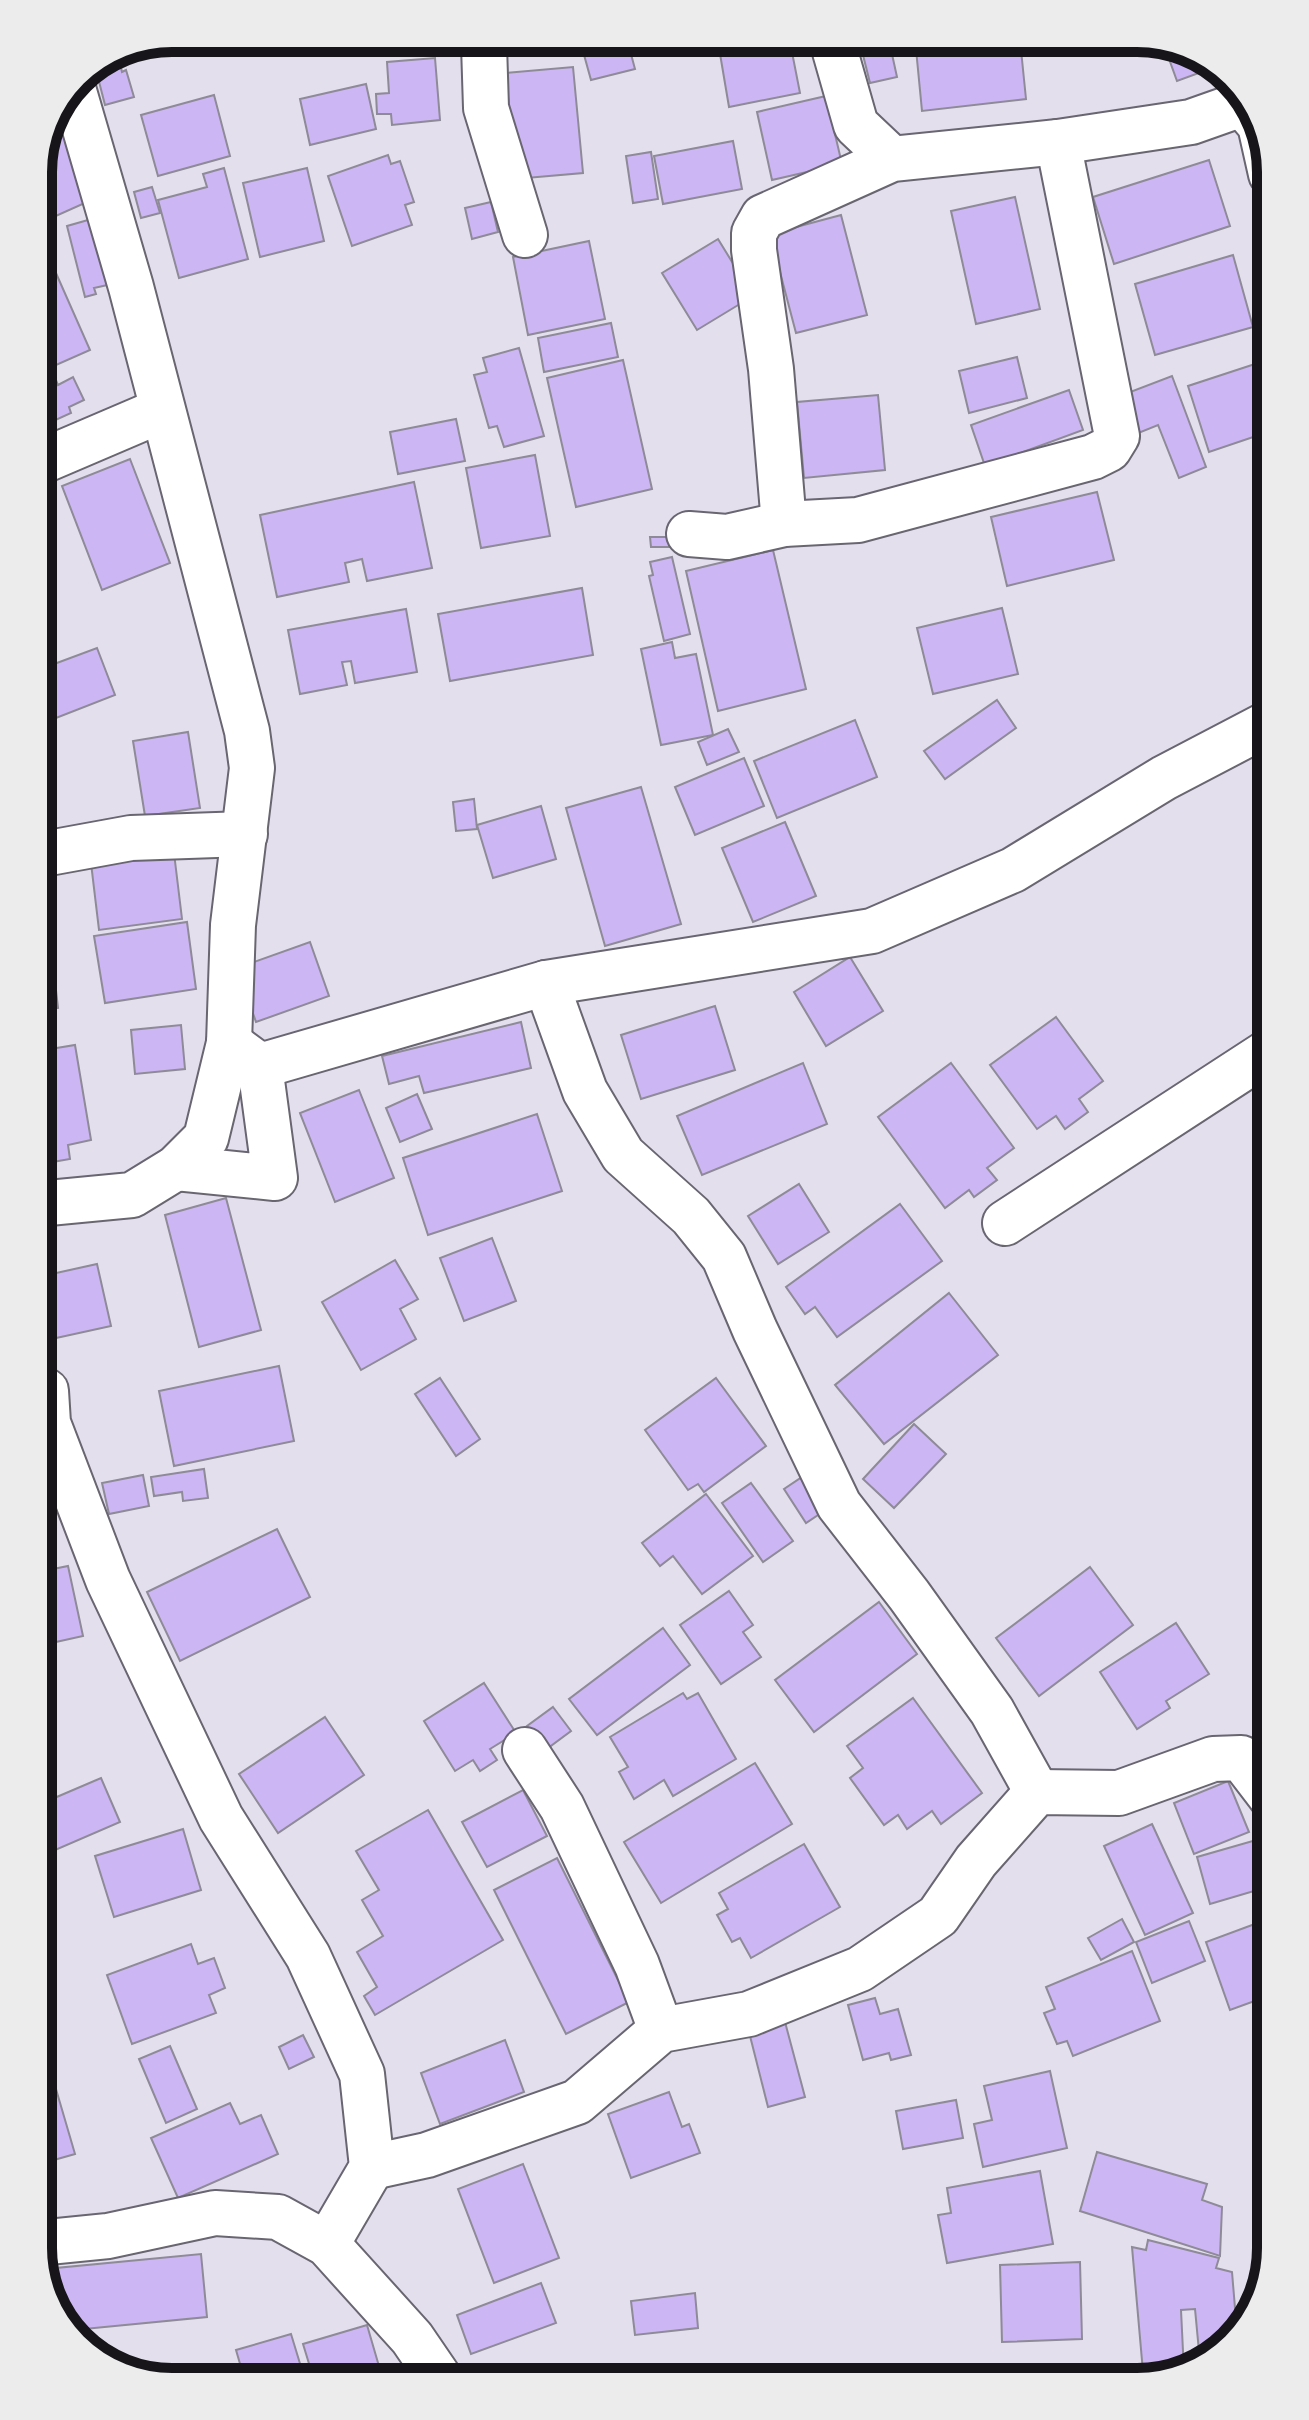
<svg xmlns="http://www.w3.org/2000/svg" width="1309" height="2420" font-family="'Archivo Narrow',sans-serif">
<rect width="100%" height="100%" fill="#e4dfed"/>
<g fill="#ccb6f4" stroke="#8e8a97" stroke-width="2">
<path d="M1020,40L1026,99L922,111L916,49Z"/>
<path d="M718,42H790L800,93L729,107Z"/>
<path d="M628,43L635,69L591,80L581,44Z"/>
<path d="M890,45L897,77L870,83L862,51Z"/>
<path d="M1164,45L1218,66L1177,81Z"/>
<path d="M121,48L125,53L118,55L122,72L126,70L134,97L105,105L95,66Z"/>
<path d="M435,58L440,120L392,125L391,114H377L376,94L389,93L387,62Z"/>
<path d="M573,67L583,173L515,179L506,73Z"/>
<path d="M366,84L376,129L310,145L300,99Z"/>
<path d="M214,95L230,156L158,176L141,115Z"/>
<path d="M826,96L842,164L772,180L757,112Z"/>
<path d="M59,118L96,198L38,224V164Z"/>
<path d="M733,141L742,189L663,204L654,156Z"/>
<path d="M651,152L658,199L633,203L626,156Z"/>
<path d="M388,155L391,164L400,161L414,202L405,205L412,225L352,246L328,176Z"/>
<path d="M1209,160L1230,226L1114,264L1093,197Z"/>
<path d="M224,168L248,259L179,278L158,200L207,187L203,174Z"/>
<path d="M307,168L324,241L260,257L243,183Z"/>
<path d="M152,187L160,213L141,218L134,192Z"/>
<path d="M1015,197L1040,309L976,324L951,211Z"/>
<path d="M491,202L498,232L472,239L465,208Z"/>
<path d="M841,215L867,315L796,333L770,234Z"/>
<path d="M95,218L112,284L94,288L96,294L85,297L67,226Z"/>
<path d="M718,239L753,296L697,330L662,273Z"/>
<path d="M589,241L605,319L528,335L513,257Z"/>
<path d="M48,255L90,350L38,373V259Z"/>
<path d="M1233,255L1253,327L1155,355L1135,284Z"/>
<path d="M611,323L618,357L544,372L538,338Z"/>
<path d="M519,348L544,436L504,447L497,426L489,428L474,375L487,372L483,358Z"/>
<path d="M1017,357L1027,398L969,413L959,371Z"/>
<path d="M623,360L652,489L576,507L547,378Z"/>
<path d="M1264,361L1271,382V431L1209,452L1188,386Z"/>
<path d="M54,375L58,385L73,377L84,400L69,407L71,413L38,428V382Z"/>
<path d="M1172,376L1206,467L1179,478L1158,425L1131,436L1117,397Z"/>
<path d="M1069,390L1083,430L985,466L971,425Z"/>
<path d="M878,395L885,470L804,478L797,402Z"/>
<path d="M456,419L465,461L398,474L390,432Z"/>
<path d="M535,455L550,536L481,548L466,468Z"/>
<path d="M130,459L170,563L102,590L62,486Z"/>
<path d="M414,482L432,568L367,581L362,559L345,563L349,582L277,597L260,515Z"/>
<path d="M1097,492L1114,560L1007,586L991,517Z"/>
<path d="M650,537H669V547H651Z"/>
<path d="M773,550L806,689L718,711L686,571Z"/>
<path d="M672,557L690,634L664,641L649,576L653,575L650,562Z"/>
<path d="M582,588L593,655L450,681L438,614Z"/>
<path d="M1002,608L1018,674L933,694L917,628Z"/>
<path d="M406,609L417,672L355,683L351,661L342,662L347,685L300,694L288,630Z"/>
<path d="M672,642L675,658L696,654L713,735L661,745L641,649Z"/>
<path d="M97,648L115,695L38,725V670Z"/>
<path d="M997,700L1016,728L945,779L924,751Z"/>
<path d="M855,720L877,777L777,818L754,761Z"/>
<path d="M728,729L739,752L707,765L698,742Z"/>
<path d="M188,732L200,808L145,816L133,741Z"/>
<path d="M744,758L764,806L695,835L675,787Z"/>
<path d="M641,787L681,924L605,946L566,808Z"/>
<path d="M474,799L477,829L456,831L453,802Z"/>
<path d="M541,806L556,859L493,878L477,825Z"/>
<path d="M785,822L816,896L753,922L722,848Z"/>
<path d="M174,853L182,919L99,930L91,863Z"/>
<path d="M46,903L58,1008L38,1011V904Z"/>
<path d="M187,922L196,989L105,1003L94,936Z"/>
<path d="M310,942L329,996L256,1022L237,968Z"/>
<path d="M850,957L883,1011L826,1046L794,992Z"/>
<path d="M715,1006L735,1070L641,1099L621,1035Z"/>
<path d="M1056,1017L1103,1081L1079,1099L1088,1112L1065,1129L1056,1116L1037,1129L990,1065Z"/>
<path d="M521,1022L531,1068L424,1093L419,1076L389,1084L382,1056Z"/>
<path d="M181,1025L185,1069L135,1074L131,1030Z"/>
<path d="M75,1045L91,1140L68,1145L70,1159L41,1164L38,1150V1051Z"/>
<path d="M803,1063L827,1124L702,1175L677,1116Z"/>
<path d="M951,1063L1014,1148L987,1168L997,1180L974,1197L969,1190L945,1208L878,1117Z"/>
<path d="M1271,1087V1119L1258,1094Z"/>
<path d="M359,1090L394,1178L335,1202L300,1113Z"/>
<path d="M417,1094L432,1129L400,1142L386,1108Z"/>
<path d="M537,1114L562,1191L428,1235L403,1158Z"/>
<path d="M799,1184L829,1232L778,1264L748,1216Z"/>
<path d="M226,1198L261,1330L199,1347L165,1215Z"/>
<path d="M900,1204L942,1261L837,1337L815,1307L805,1314L786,1287Z"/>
<path d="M492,1238L516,1301L464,1321L440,1258Z"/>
<path d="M395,1260L418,1299L400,1309L416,1339L361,1370L322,1302Z"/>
<path d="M97,1264L111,1326L38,1342V1277Z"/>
<path d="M949,1293L998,1355L884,1444L835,1385Z"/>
<path d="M279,1366L294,1441L174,1466L159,1391Z"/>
<path d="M440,1378L480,1439L456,1456L415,1394Z"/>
<path d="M716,1378L766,1446L704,1492L698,1484L688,1490L645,1430Z"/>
<path d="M914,1424L946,1454L894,1508L863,1479Z"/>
<path d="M204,1469L208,1498L183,1501L182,1492L154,1496L151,1477Z"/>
<path d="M143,1475L149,1506L109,1514L102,1483Z"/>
<path d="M805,1475L827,1509L806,1523L784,1489Z"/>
<path d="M751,1483L793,1541L763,1562L722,1503Z"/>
<path d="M706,1494L753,1556L702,1594L673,1556L660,1566L642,1543Z"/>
<path d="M277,1529L310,1597L180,1661L147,1592Z"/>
<path d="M68,1566L83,1636L38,1646V1572Z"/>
<path d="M1090,1567L1133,1625L1039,1696L996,1638Z"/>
<path d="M729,1591L753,1625L743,1632L761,1657L721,1684L680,1625Z"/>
<path d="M879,1602L917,1654L814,1732L775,1680Z"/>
<path d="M1176,1623L1209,1674L1166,1701L1170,1708L1137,1729L1100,1672Z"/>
<path d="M663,1628L690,1665L597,1735L569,1699Z"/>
<path d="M484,1683L516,1733L490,1749L497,1760L480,1771L473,1760L455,1771L424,1721Z"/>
<path d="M683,1693L687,1699L698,1693L736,1759L673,1796L664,1780L634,1799L619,1772L628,1767L610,1737Z"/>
<path d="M913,1698L982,1793L941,1824L932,1811L907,1829L898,1815L884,1825L850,1778L863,1768L847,1746Z"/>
<path d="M553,1707L571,1731L544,1751L527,1726Z"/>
<path d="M325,1717L364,1775L278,1833L239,1774Z"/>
<path d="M755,1763L792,1824L661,1903L624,1842Z"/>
<path d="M101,1778L120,1822L39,1857L38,1805Z"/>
<path d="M1228,1781L1249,1832L1194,1854L1174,1803Z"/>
<path d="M523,1790L547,1836L487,1867L462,1822Z"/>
<path d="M428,1810L503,1940L375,2015L364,1996L377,1987L357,1952L383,1936L362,1900L379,1890L356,1851Z"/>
<path d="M1152,1824L1193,1913L1145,1935L1104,1846Z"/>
<path d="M183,1829L201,1890L114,1917L95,1856Z"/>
<path d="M1270,1836L1271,1886L1210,1904L1197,1857Z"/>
<path d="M804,1844L840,1907L751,1958L740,1938L732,1942L717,1915L728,1909L719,1893Z"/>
<path d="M557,1858L629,2002L566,2034L494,1890Z"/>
<path d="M1271,1918V1995L1230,2010L1206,1942Z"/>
<path d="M1122,1919L1134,1942L1101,1960L1088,1938Z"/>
<path d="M1189,1921L1205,1961L1152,1983L1136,1942Z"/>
<path d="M191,1944L198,1964L214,1958L225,1988L209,1995L216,2013L132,2044L107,1975Z"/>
<path d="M1132,1951L1160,2021L1073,2056L1067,2041L1057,2044L1044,2013L1055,2009L1046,1987Z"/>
<path d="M875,1998L880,2014L898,2009L911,2055L891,2060L889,2053L863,2060L848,2005Z"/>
<path d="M785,2022L805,2097L768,2107L749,2032Z"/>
<path d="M303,2035L314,2057L289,2069L279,2047Z"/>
<path d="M505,2040L524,2092L440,2124L421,2073Z"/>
<path d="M170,2046L197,2109L166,2123L139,2059Z"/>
<path d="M1050,2071L1067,2148L983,2167L974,2124L992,2120L984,2086Z"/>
<path d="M51,2072L75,2154L40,2164L38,2156V2076Z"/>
<path d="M669,2092L682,2127L689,2124L700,2153L631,2178L608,2114Z"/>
<path d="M956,2100L963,2138L903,2149L896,2111Z"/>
<path d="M230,2103L240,2124L261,2115L278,2154L178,2198L151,2138Z"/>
<path d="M1097,2152L1207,2184L1202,2200L1222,2207L1220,2256L1080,2211Z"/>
<path d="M523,2164L559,2258L494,2283L458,2189Z"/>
<path d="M1040,2171L1053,2244L947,2263L938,2215L951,2213L947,2188Z"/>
<path d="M1148,2240L1219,2258L1216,2268L1232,2272L1237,2332L1200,2362L1195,2309L1181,2310L1184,2372H1143L1132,2247L1146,2250Z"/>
<path d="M201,2254L207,2317L74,2330L60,2314L56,2268Z"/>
<path d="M1080,2262L1082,2339L1002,2342L1000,2265Z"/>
<path d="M541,2283L556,2323L471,2354L457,2315Z"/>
<path d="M695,2293L698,2328L635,2335L631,2301Z"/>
<path d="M367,2325L383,2380H314L303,2344Z"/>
<path d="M291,2334L305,2380L245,2381L236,2350Z"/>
<path d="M187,2366L190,2381L164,2382L142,2374Z"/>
</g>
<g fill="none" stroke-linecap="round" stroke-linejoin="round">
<g stroke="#696571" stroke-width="48">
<g id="street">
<path d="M832,41L856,125L892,159"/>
<path d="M484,45L486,108L525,235"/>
<path d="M73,88L131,287L247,731L252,768L233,925L229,1043"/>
<path d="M1242,104L1260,125L1271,174"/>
<path d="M38,463L162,410"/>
<path d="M784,524L771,369L754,250V233L763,217L892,159L1058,142L1191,122L1242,104"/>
<path d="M689,534L727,537L784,524L858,520L1093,457L1109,449L1117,436L1058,142"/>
<path d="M38,855L131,838L245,834"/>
<path d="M546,983L585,1091L623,1155L691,1216L724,1257L755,1330L839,1505L909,1595L992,1711L1037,1792"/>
<path d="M176,1168L275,1178L260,1066"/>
<path d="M38,1204L132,1195L176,1168L206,1138L229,1043L260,1066L546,983L872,931L1013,870L1164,778L1271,722"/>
<path d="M1005,1223L1271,1050"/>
<path d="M38,1386L46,1391L48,1423L108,1580L221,1818L308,1956L362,2074L372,2167L327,2244"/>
<path d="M525,1750L562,1807L637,1965L661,2030"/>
<path d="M372,2167L427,2155L577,2102L661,2030L749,2014L860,1969L938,1916L976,1861L1037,1792L1119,1793L1213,1759L1241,1758L1271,1797"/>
<path d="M38,2243L108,2236L215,2213L278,2217L327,2244L412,2338L440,2379"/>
</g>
</g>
<use href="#street" stroke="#fff" stroke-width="44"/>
</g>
<path d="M0 0H1309V2420H0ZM172 52H1137A120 120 0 0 1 1257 172V2248A120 120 0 0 1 1137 2368H172A120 120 0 0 1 52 2248V172A120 120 0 0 1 172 52Z" fill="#ececed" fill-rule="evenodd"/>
<path fill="none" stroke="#17151a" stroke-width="10" d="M172 52H1137A120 120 0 0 1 1257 172V2248A120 120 0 0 1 1137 2368H172A120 120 0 0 1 52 2248V172A120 120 0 0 1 172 52Z"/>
</svg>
